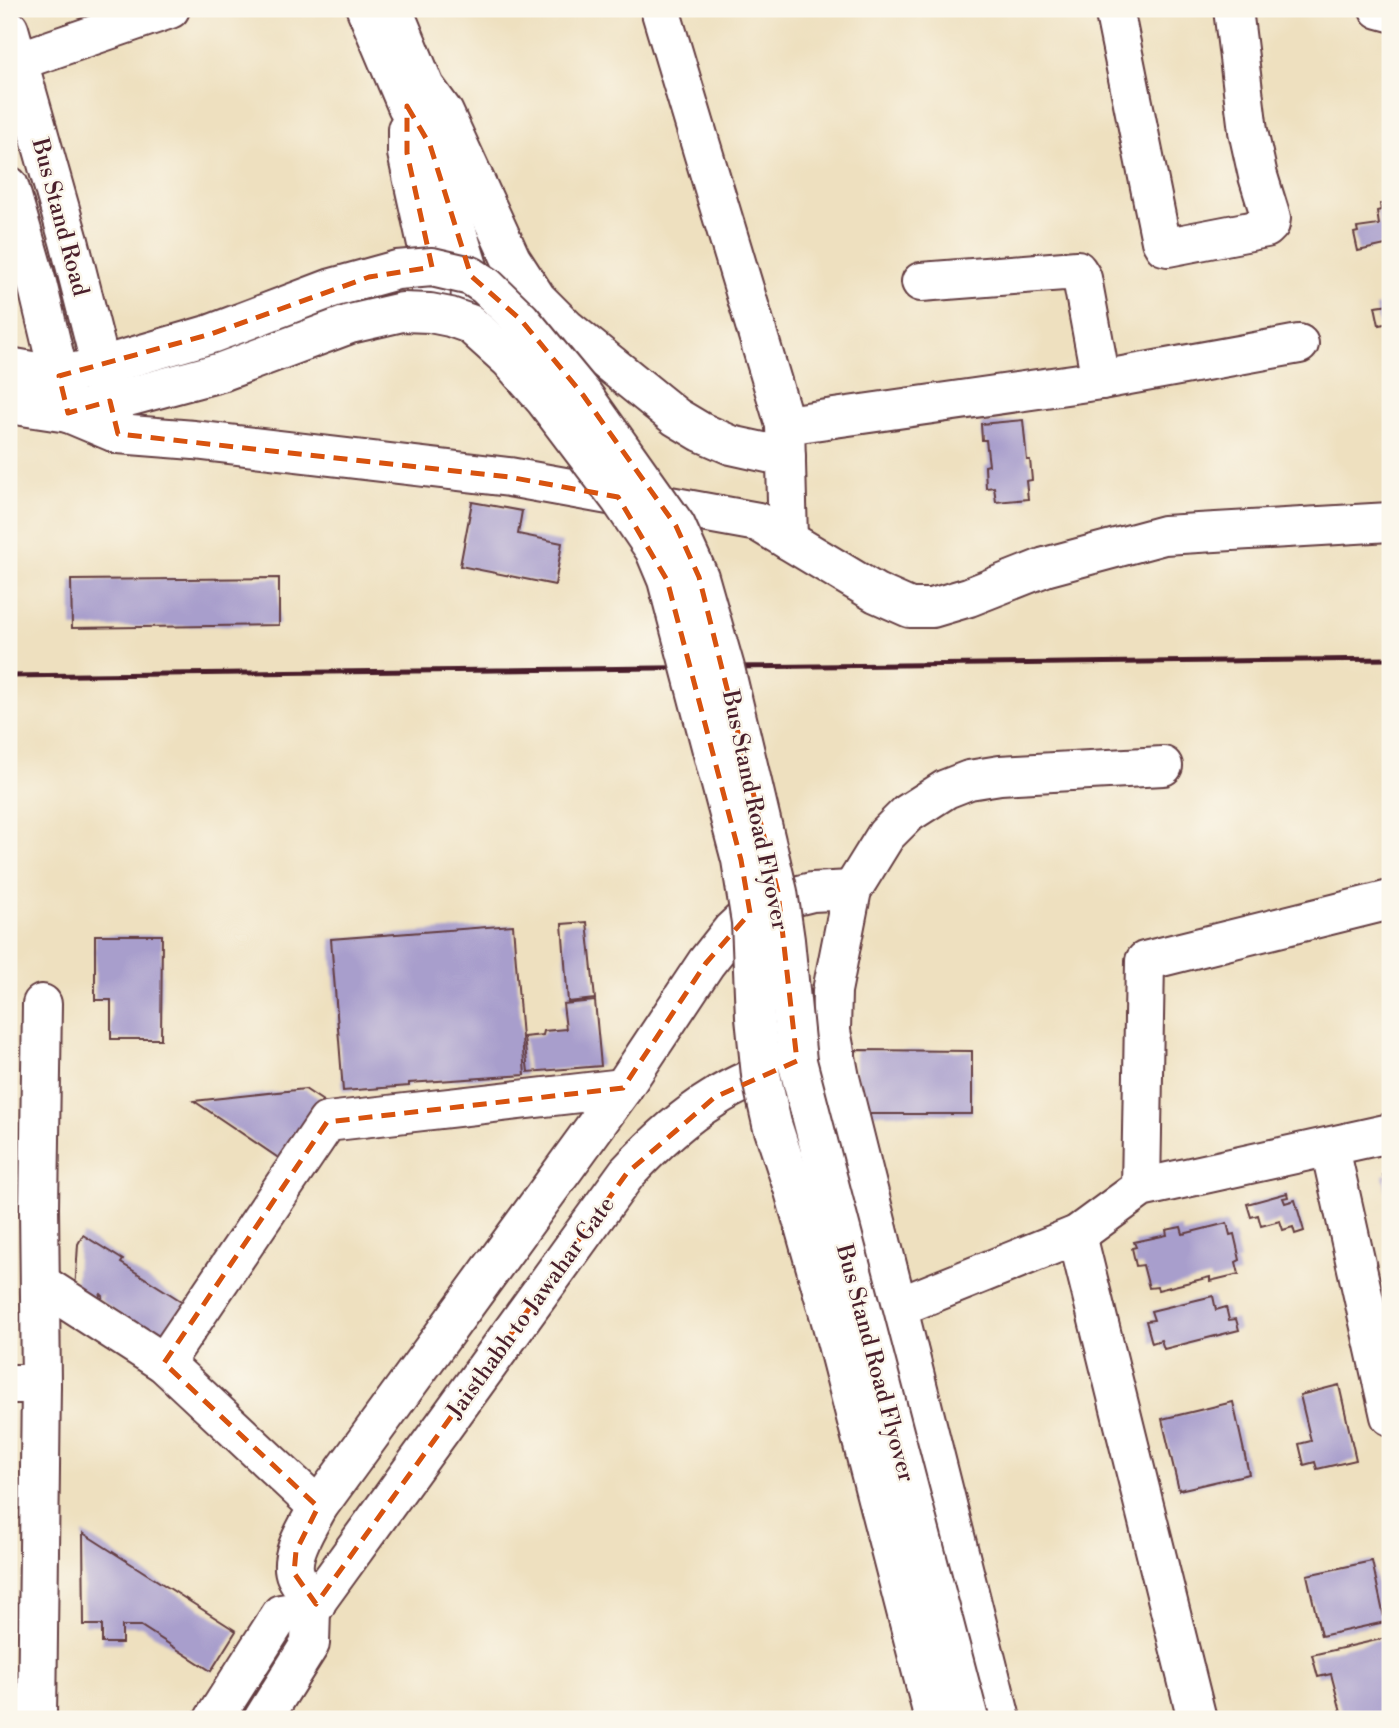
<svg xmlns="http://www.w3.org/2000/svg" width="1399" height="1728" font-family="'Libre Bodoni',serif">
<rect width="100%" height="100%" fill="#fbf7ec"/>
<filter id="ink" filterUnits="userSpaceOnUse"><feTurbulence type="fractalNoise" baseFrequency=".0143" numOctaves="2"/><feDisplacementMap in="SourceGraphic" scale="14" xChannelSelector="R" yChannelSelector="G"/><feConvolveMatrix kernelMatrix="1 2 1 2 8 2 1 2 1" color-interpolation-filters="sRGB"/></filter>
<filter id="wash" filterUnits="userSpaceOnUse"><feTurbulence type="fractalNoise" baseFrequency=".00686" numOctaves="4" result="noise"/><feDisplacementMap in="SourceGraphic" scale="28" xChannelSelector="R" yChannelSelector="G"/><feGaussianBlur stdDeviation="1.57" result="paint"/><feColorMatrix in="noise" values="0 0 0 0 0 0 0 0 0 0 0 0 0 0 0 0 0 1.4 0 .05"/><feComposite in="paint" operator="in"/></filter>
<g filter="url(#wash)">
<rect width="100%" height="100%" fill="#eee0bf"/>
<g id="blocks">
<g fill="#a89ecc">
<path d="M1387,203L1388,210H1390V244L1358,251L1354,233L1358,232L1357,228L1379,225L1377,211L1381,210L1380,204Z"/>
<path d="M1390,304V323L1379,325L1375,306Z"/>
<path d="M1023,420L1027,460H1030L1032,480L1026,481L1028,499L996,502L994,487L986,488L985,466L989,465L986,440H982L981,424Z"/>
<path d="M472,502L522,511L518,534L562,543L555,585L460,566Z"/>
<path d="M279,578V625L72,628L71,580Z"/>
<path d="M587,922L595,999L568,1002L562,924Z"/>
<path d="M513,925L525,1075L409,1083V1086L343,1091L331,939Z"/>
<path d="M95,935H162L161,1039H111V1000H95Z"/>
<path d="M595,1001L601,1066L528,1072L524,1037L543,1035L544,1031L566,1029L563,1004Z"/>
<path d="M856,1050L972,1051V1114H855Z"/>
<path d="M305,1089L323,1101L283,1161L194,1101Z"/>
<path d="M1390,1173V1206H1389L1383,1175Z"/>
<path d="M1287,1193L1288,1197L1283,1198L1285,1203L1295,1200L1304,1231L1295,1234L1293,1227L1283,1230L1280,1221L1261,1226L1258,1215L1251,1217L1247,1204Z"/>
<path d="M1227,1223L1230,1235L1234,1234L1240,1260L1236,1262L1239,1274L1210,1281V1277L1158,1290L1157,1287L1149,1288L1143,1265L1136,1266L1132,1248L1136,1247L1134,1242L1167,1235L1166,1230L1181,1227L1183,1234Z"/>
<path d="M83,1235L123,1260L121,1263L186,1304L160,1345L100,1300L103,1296L101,1294L95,1304L75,1292L78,1244Z"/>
<path d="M1213,1296L1216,1310L1226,1307L1229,1320L1236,1319L1239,1330L1164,1349L1161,1340L1152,1343L1146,1321L1154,1320L1151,1311Z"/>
<path d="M1339,1385L1356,1460L1317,1469L1315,1462L1304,1465L1299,1444L1311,1441L1300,1395Z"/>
<path d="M1233,1402L1249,1474L1179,1490L1162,1419Z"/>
<path d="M83,1533L236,1631L211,1671L141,1626H122V1643H102V1625H84Z"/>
<path d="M1372,1561L1385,1622L1321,1636L1307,1575Z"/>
<path d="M1390,1637V1719H1343L1331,1674L1318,1677L1312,1655Z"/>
</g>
</g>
</g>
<g filter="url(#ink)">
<use href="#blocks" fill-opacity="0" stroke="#633c41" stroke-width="2"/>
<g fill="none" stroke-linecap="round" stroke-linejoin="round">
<g stroke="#633c41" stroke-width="42">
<g id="minor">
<path d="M393,9L425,87L444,113L511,259L537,299L566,328L676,417L701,432L731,445L786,457"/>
<path d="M660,9L785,425L788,540"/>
<path d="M1114,9L1161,241L1164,246L1168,247L1266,228L1270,224L1271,218L1258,176L1248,131L1233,9"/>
<path d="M1379,9L1390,12"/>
<path d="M18,61L170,9"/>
<path d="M921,282L1077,270L1082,278L1101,380"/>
<path d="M785,425L1101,380L1299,344"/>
<path d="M118,434L194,440L509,477L758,522L876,593L910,608H932L969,597L1045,567L1164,535L1390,522"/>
<path d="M1330,1148L1390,1416"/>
<path d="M1141,1188L1145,961L1390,900"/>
<path d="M1077,1235L1197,1719"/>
<path d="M40,1283L164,1363L318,1507L623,1088L706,963L732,930L748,915L775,901L812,892L852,890"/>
<path d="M898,1307L1077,1235L1141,1188L1390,1133"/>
<path d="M164,1363L327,1122L623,1088"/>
<path d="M9,1384H41"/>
<path d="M316,1604C309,1595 300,1586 296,1576C287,1556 309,1525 318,1507"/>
<path d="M37,1719L41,1384L39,1208L42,1004"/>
<path d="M214,1719L281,1614L311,1609"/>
<path d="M263,1719L310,1644L311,1609L627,1173C653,1145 680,1119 713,1099C737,1083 765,1073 792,1063"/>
<path d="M1001,1719L840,1078L831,1031L832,991L852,890L886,835L907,814L946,789L969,780L1000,775L1163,766"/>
</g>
</g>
<g stroke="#633c41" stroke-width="42">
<g id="major">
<path d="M366,9L407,106L430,145L471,276L470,324"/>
<path d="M9,29L69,241L118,434"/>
<path d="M407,129V153L432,267L430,313"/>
<path d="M9,186L37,283L68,413L118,434"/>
<path d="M9,367L59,376L101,366L211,334"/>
<path d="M9,404L68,413L221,372"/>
</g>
</g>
<use href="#minor" stroke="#fff" stroke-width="38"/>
<use href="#major" stroke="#fff" stroke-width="38"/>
<path stroke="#4a1f2b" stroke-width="5" d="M9,676L1390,659"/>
<g stroke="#633c41" stroke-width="42" stroke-linecap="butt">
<g id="major-bridge">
<path d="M211,334L332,288L397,270L432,267L471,276L486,286L521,320L583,395L676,526L699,577L725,668L778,892L785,940L797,1061L969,1719"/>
<path d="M221,372L350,324L402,312L430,313L450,317L470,324L510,360L545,400L620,499L654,549L667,580L741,860L751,922L755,1017L761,1075L772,1124L794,1191L831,1321L934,1719"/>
</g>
</g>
<use href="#major-bridge" stroke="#fff" stroke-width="38"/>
</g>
</g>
<path fill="none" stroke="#d8530f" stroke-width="5" stroke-dasharray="14 9" stroke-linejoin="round" d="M407,106L430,145L471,276L521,320L583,395L676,526L699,577L778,892L797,1061L715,1097L627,1173L316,1604L294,1573L296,1551L318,1507L164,1363L327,1122L623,1088L706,963L750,913L741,860L667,580L618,497L509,477L118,434L110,401L68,413L59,376L211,334L369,277L432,267L407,153Z"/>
<g text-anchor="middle" stroke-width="5" stroke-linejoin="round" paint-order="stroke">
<g font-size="23" fill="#4a1f2b" stroke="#fbf7ec">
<text transform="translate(61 217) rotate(75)" y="8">Bus Stand Road</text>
<text transform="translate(756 810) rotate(78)" y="8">Bus Stand Road Flyover</text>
<text transform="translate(530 1307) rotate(-54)" y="8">Jaisthabh to Jawahar Gate</text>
<text transform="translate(876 1363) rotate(75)" y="8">Bus Stand Road Flyover</text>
</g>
</g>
<rect width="1399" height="1728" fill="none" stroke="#fbf7ec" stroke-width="35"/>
</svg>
